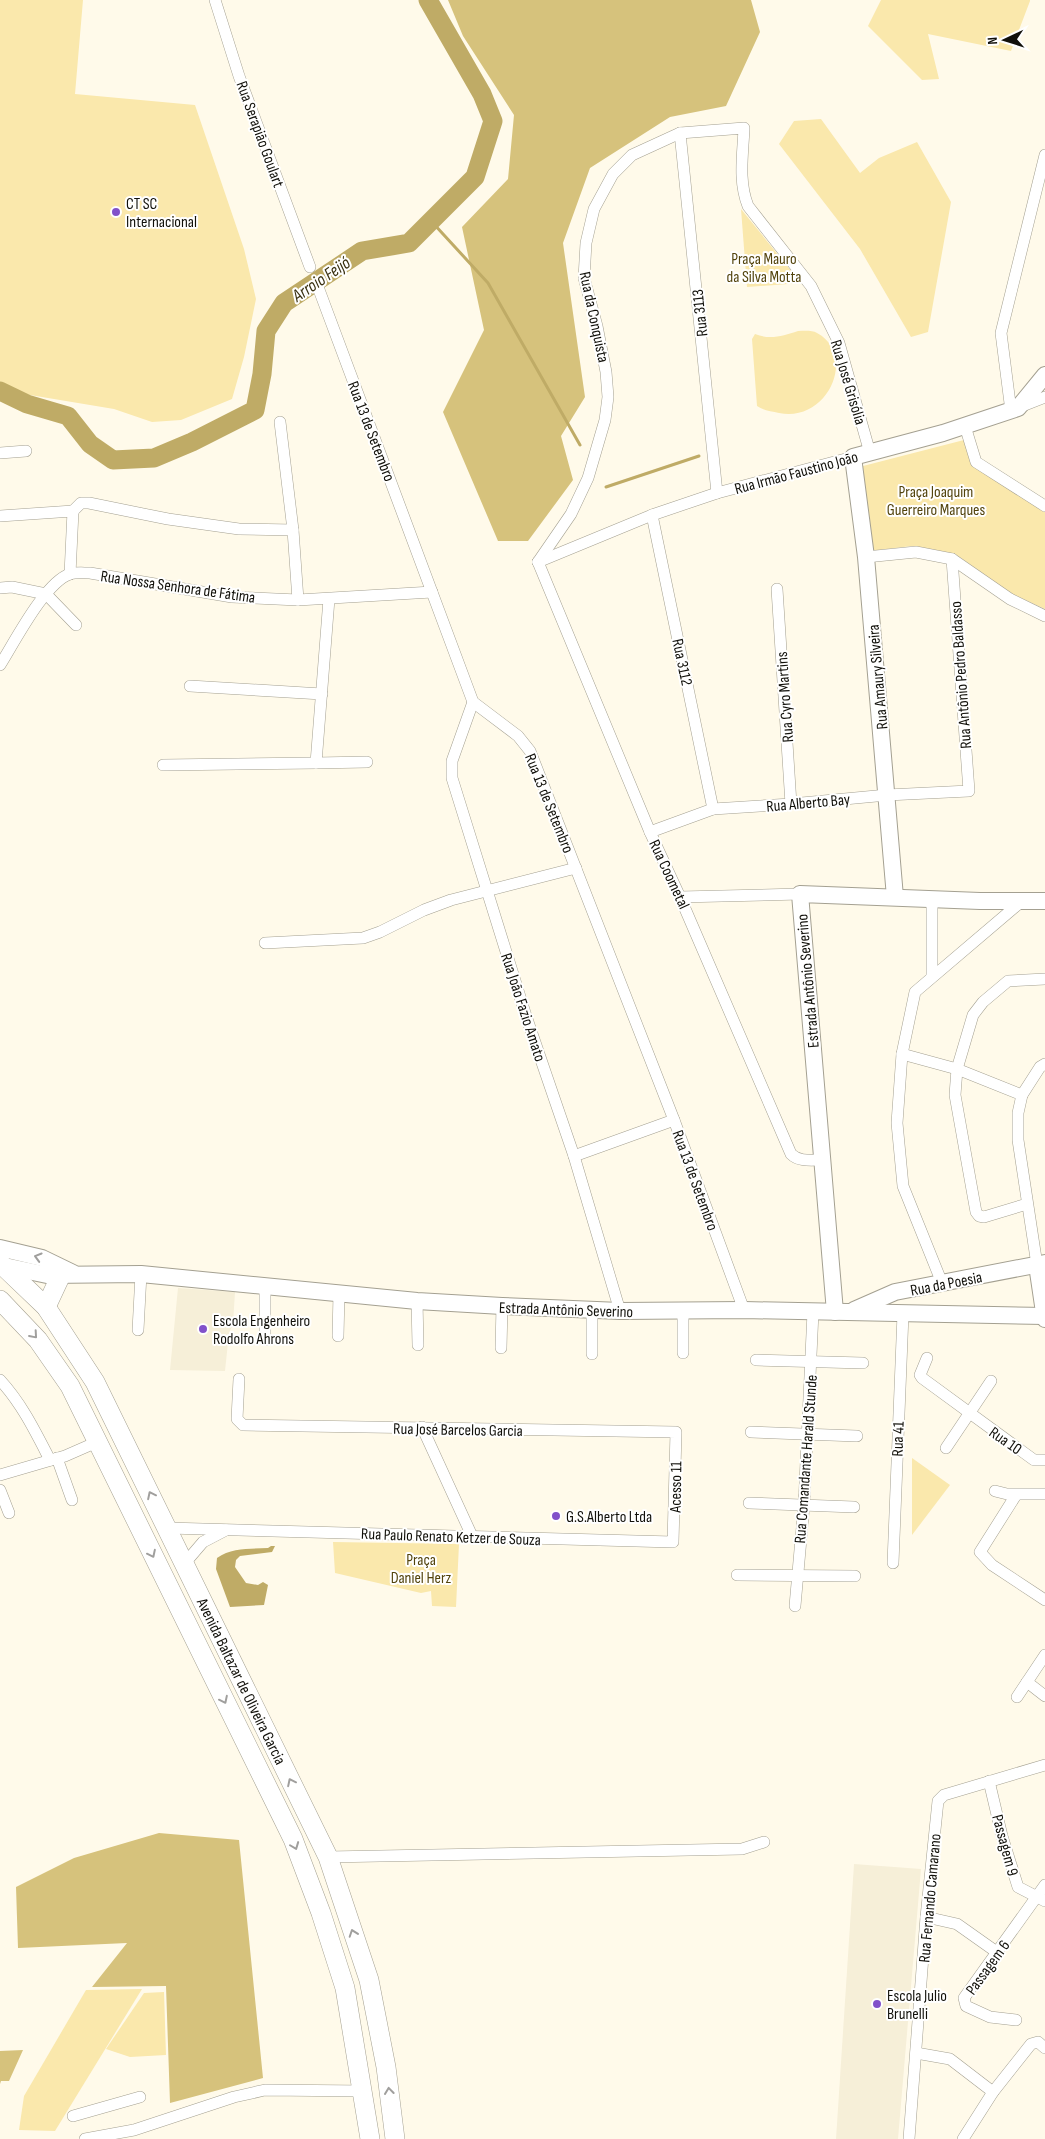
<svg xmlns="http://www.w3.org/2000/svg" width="1045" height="2139" font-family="'Sofia Sans Condensed',sans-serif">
<rect width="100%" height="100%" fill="#fffaea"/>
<g fill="#f6efd8">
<path d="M178,1288L235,1292L233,1324L229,1333L225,1371L170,1370Z"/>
<path d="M854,1864L921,1869L898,2139H836Z"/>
</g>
<g fill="#fae8ac">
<path d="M0,0H83L75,94L195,105L244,249L256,299L244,357L232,399L181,420L152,422L114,409L24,394L0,382Z"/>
<path d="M881,0H1030V1L1011,51L928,34L939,79L922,80L868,26Z"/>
<path d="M821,119L860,173L879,158L917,142L951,202L928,332L911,337L860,249L779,144L794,121Z"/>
<path d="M741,209L801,283L747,287Z"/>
<path d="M798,331C804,331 812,330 817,333C857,354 829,423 779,413C771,411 764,411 757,406L752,339L755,334C770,340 783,336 798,331Z"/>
<path d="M964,440L971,463L1045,511V609L1012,594L955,554L912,546L870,551L863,466Z"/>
<path d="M912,1458L950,1485L912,1535Z"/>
<path d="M333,1542L459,1544L456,1607L432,1606L431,1591L421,1593L335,1573Z"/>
<path d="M142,1989L55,2131L19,2130L24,2096L86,1990Z"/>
<path d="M164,1992L166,2055L130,2057L106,2049L144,1993Z"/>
</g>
<g fill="#d6c27c">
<path d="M448,0H751L760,32L726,106L670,117L590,168L563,243L585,397L561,436L573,480L528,541H498L443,412L484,330L462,227L508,179L514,115L463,36Z"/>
<path d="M159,1833L239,1840L263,2078L170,2103L166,1986L92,1987L127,1943L18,1948L16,1887L74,1858Z"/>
<path d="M23,2050L9,2081H1L0,2084V2051Z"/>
</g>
<path fill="#bfab66" d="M271,1546H275L272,1552L240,1556L236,1560L235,1567L246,1583L258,1585L263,1582L268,1585L264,1605L230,1607L216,1569L217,1558C232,1547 250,1549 268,1548Z"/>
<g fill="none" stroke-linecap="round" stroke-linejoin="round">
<g stroke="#bfab66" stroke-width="3">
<path d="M432,222L488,283L580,445"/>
<path d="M606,487L699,456"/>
</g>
<path stroke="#bfab66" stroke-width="19" d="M0,391L27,404L68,416L90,444L113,460L154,458L192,442L255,410L262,374L266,331L284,303L362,251L409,243L475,177L493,121L482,94L428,0"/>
<g stroke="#a4a091" stroke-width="12">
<g id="street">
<path d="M215,0L239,76L310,267"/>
<path d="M680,133L717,493"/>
<path d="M318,287L473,702L518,736L530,751L674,1120L744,1310"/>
<path d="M1020,407L1045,397"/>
<path d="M1011,411L1001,333L1045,155"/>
<path d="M280,422L293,530L298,600"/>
<path d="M965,426L976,462L1045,506"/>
<path d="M0,453L26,451"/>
<path d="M73,511L81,503H89L168,519L239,529L293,530"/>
<path d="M652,515L713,809"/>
<path d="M0,516L73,511L70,574"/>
<path d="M866,557L916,552L952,559L1010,599L1045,616"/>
<path d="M538,562L571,514L588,478L605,420L608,397L606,372L597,326L584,278L586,243L594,209L613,174L632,155L680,133L744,128C743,154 738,181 748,206L811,286L839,343L870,453"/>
<path d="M538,562L650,832L680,897L791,1154C799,1162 811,1160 822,1160"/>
<path d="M538,562L652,515L717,493L853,457"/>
<path d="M0,588L12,587L46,594L76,625"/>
<path d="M777,589L791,804"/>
<path d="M329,599L316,763L367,762"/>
<path d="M0,665C14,643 45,582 70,574C76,572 83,573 90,573L232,597L298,600L432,592"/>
<path d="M190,686L322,694"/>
<path d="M473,702L452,761V778L526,1016L574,1156L620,1311"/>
<path d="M163,765L316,763"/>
<path d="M650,832L713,809L791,804L887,795L969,791L952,559"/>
<path d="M680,897L800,894"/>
<path d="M932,899V976"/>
<path d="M265,943L363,938L380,932L424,910L451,900L576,868"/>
<path d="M902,1054L957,1069L1022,1095"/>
<path d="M574,1156L674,1120"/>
<path d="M1027,1204L984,1217L979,1216L976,1212L955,1095L957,1069L973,1015L983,1002L1008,981L1045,979"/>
<path d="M1037,1265L1018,1140V1113L1022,1095L1040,1067L1045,1064"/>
<path d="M942,1283L903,1186L897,1123L902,1054L915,992L1022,901"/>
<path d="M417,1301L418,1345"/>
<path d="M683,1312V1353"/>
<path d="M138,1330L141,1274"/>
<path d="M338,1336L339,1294"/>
<path d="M265,1340V1285"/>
<path d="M501,1348L502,1306"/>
<path d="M592,1354V1310"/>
<path d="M927,1358L920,1375L922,1378L1034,1460H1045"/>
<path d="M756,1360L863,1363"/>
<path d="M0,1380C22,1404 35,1431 50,1460"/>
<path d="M422,1427L472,1536"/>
<path d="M751,1432L857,1436"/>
<path d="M946,1448L991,1381"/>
<path d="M57,1458L72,1500"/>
<path d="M0,1475L65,1456L97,1442"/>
<path d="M0,1490L9,1513"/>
<path d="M995,1491L1007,1494H1045"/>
<path d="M1016,1495L980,1552L992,1565L1045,1600"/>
<path d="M749,1503L854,1507"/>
<path d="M168,1528L673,1542L676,1432L243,1425L237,1419L239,1379"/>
<path d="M185,1563L203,1542L226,1530"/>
<path d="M893,1563L903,1314"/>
<path d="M737,1575L855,1576"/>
<path d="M795,1606L804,1505L813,1312"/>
<path d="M1027,1682L1045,1696"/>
<path d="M1017,1697L1045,1655"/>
<path d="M989,1781L1002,1836L1018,1887L1045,1901"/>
<path d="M328,1857L742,1849L764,1842"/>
<path d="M926,1917L957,1924L998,1953"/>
<path d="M1016,2020L990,2017L966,2006L964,1998L1045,1885"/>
<path d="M916,2053L950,2059L993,2092"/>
<path d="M73,2116L140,2097"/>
<path d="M85,2139L134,2130L234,2097L265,2090L364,2091"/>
<path d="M909,2139L926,1917L938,1801L944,1795L1045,1765"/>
<path d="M963,2139L993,2092L1031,2044L1038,2042L1045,2048"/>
</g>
</g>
<g stroke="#a4a091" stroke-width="18">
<g id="secondary">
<path d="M895,897L866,557L853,457L943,433L1018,408L1045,375"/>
<path d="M0,1248L42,1258L73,1273"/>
<path d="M0,1265L47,1275L141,1274L417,1301L502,1306L620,1311L744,1310L1045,1316"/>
<path d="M1037,1265L1045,1319"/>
<path d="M854,1310L895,1292L1045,1263"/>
<path d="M835,1312L800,894L980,901H1045"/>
</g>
</g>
<g stroke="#a4a091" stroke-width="20">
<g id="primary">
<path d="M0,1263L46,1307L95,1382L328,1857L369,1980L386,2067L395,2139"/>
<path d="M0,1300L38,1340L70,1386L293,1839L321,1913L345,1988L370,2139"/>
<path d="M46,1307L61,1275"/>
</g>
</g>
<use href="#street" stroke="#fff" stroke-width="11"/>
<use href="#secondary" stroke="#fff" stroke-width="16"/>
<use href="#primary" stroke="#fff" stroke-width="19"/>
</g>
<defs><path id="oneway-chevron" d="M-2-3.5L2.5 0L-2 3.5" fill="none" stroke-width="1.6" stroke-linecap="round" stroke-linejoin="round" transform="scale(1.25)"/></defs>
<g stroke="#a09f9d">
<use href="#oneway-chevron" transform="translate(38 1257) rotate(-164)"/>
<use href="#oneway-chevron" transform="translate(34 1335) rotate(49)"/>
<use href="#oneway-chevron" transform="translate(151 1495) rotate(-116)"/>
<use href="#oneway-chevron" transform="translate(152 1554) rotate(64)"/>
<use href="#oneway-chevron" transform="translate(224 1700) rotate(64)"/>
<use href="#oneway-chevron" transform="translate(291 1782) rotate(-116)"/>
<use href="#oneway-chevron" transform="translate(295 1846) rotate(69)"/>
<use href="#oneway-chevron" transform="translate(353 1933) rotate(-109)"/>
<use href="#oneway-chevron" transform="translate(389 2091) rotate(-97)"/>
</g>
<g fill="#8151ca" stroke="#fff" stroke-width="2">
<circle cx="116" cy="212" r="5"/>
<circle cx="203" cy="1329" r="5"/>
<circle cx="556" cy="1516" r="5"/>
<circle cx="877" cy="2004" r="5"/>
</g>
<g text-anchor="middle" stroke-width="4" stroke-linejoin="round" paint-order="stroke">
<g font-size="16" fill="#11100a" stroke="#fff">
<text transform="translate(261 134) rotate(70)" y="6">Rua Serapião Goulart</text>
<text transform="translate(699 313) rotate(-96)" y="6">Rua 3113</text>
<text transform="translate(595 317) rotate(78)" y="6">Rua da Conquista</text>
<text transform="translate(849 382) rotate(73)" y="6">Rua José Grisólia</text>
<text transform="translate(372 431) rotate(69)" y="6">Rua 13 de Setembro</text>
<text transform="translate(796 472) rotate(-15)" y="6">Rua Irmão Faustino João</text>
<text transform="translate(178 586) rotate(8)" y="6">Rua Nossa Senhora de Fátima</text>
<text transform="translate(683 662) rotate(78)" y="6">Rua 3112</text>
<text transform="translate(960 675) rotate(-94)" y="6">Rua Antônio Pedro Baldasso</text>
<text transform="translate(877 677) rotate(-95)" y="6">Rua Amaury Silveira</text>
<text transform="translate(784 697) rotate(-94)" y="6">Rua Cyro Martins</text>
<text transform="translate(808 802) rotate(-5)" y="6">Rua Alberto Bay</text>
<text transform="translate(550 803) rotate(68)" y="6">Rua 13 de Setembro</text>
<text transform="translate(670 874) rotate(65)" y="6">Rua Coometal</text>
<text transform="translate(807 981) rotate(-95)" y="6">Estrada Antônio Severino</text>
<text transform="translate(524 1007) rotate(72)" y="6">Rua João Fazio Amato</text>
<text transform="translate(696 1180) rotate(70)" y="6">Rua 13 de Setembro</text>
<text transform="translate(946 1283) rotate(-11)" y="6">Rua da Poesia</text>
<text transform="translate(566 1309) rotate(2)" y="6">Estrada Antônio Severino</text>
<text transform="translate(458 1429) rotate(1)" y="6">Rua José Barcelos Garcia</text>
<text transform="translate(897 1439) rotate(-88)" y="6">Rua 41</text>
<text transform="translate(1006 1440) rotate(35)" y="6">Rua 10</text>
<text transform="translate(805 1459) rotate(-86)" y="6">Rua Comandante Harald Stunde</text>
<text transform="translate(675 1487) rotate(-89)" y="6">Acesso 11</text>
<text transform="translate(451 1536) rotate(2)" y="6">Rua Paulo Renato Ketzer de Souza</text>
<text transform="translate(242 1681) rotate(64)" y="6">Avenida Baltazar de Oliveira Garcia</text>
<text transform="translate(1006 1845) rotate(75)" y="6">Passagem 9</text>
<text transform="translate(929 1898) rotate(-85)" y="6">Rua Fernando Camarano</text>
<text transform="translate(987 1967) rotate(-54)" y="6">Passagem 6</text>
</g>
<g font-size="16" fill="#11100a" stroke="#fff" text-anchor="start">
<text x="126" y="209">CT SC<tspan x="126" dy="18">Internacional</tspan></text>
<text x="213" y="1326">Escola Engenheiro<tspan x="213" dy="18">Rodolfo Ahrons</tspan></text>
<text x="566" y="1522">G.S.Alberto Ltda</text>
<text x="887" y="2001">Escola Julio<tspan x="887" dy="18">Brunelli</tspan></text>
</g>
<g font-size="16" fill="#52430c" stroke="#fff">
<text x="764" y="264">Praça Mauro<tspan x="764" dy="18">da Silva Motta</tspan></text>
<text x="936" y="497">Praça Joaquim<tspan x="936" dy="18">Guerreiro Marques</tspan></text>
<text x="421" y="1565">Praça<tspan x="421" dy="18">Daniel Herz</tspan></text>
</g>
<g font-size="18" font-style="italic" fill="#393011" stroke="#fff">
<text transform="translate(321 279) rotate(-34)" y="6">Arroio Feijó</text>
</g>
</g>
<g transform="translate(1005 40) rotate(266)" stroke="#ffffff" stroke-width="4" paint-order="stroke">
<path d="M0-4L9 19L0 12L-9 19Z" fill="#11100a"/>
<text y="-8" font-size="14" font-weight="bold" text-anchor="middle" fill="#11100a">N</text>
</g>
</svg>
